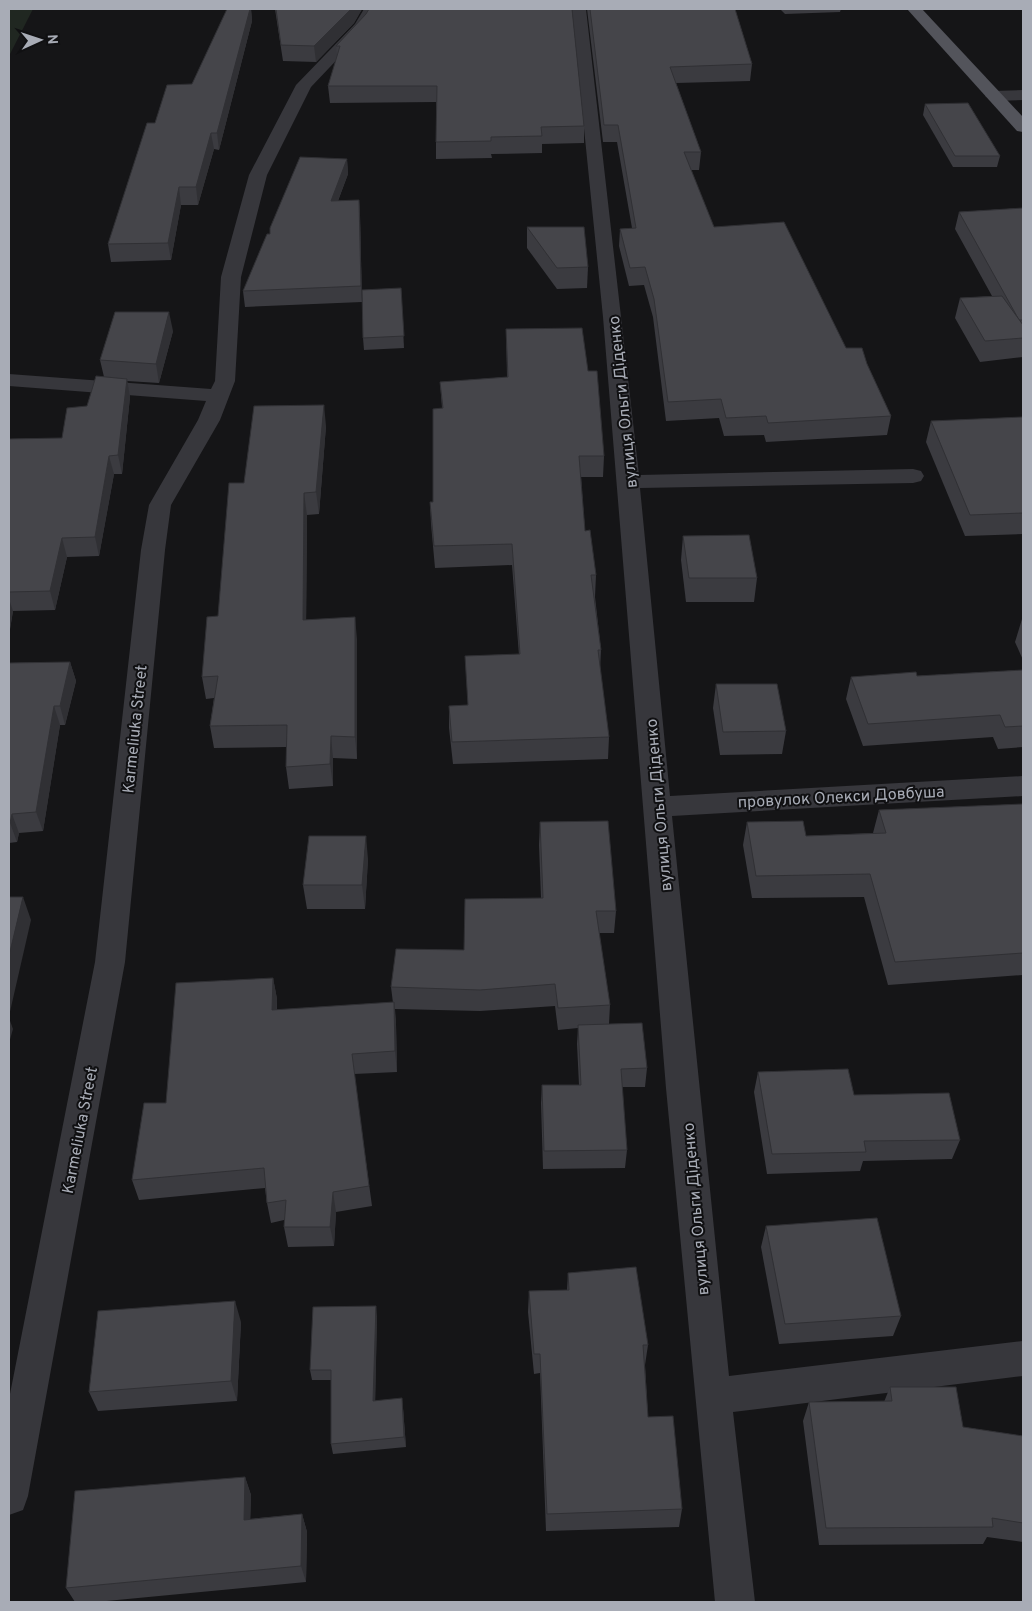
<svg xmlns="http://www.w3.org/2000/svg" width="1032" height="1611" font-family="Overpass,sans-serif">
<rect width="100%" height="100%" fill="#151517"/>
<path fill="#202721" d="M9,9H33L9,56Z"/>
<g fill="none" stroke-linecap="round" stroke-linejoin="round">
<g fill="#37373c" fill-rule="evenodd">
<path d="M364,9H378L366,29L311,87L267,175L241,277L235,381L220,420L171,505L165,550L125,962L28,1496L23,1510L9,1515V1399L95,962L141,550L149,505L198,420L206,401L9,386V374L211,389L215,381L221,277L249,175L296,85L355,24Z"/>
<path d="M572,9H586L639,475L913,469L921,471L924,476L921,481L913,483L640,488L670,796L1023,776V796L672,816L729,1376L1023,1341V1376L733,1412L755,1602H715L666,1088L603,317Z"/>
<path d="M1023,90V100L993,101L985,96L993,91Z"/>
</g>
<path fill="#53545b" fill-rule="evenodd" d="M907,9H922L1023,117V132L1017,131Z"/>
</g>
<g fill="#3b3b40">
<path d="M250,9H251L252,21L219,150L214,149L198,205H181L171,260L111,262L108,244L155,123L192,84Z"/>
<path d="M275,9H362L354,23L316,62L283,61Z"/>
<path d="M587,9H735L752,64L750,81L676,83L701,152L699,170H691L714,227L846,348L867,364L891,416L887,435L766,442L764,435L724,436L719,418L666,421L653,317L644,285L629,286L619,246L620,229L632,228L617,142H603Z"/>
<path d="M780,9H841L840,12L785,14Z"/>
<path d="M366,14L584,126V143L542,144V153L491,154L492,158L436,159V102L330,103L328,86L337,57L336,46Z"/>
<path d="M925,104L1000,156L997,167H953L923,115Z"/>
<path d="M347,159L348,174L338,201L359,200L360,215L362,302L245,307L243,291L270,234Z"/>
<path d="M1023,208V357L980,362L955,318L960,298L992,296L955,229L959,212Z"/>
<path d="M527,227L588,267L587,288L557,289L527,248Z"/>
<path d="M401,288L404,348L364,350L363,338Z"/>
<path d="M506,329L588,371L604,456L603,477H581L585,531L596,575L595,597L601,650L600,670L609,737L608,759L453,764L449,728V706L467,705L519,655L512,565L435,568L431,524L430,502H433L442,408L440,382L507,377Z"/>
<path d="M173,331L159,383L127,381L130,397L122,474H114L99,556L67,557L55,610L13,611L9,635V439L62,438L87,406L104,377L100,360Z"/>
<path d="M1023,417V534L965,536L926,442L931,421Z"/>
<path d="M326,426L319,514L307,515L306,620L357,639V759L333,758V786L289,789L286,767V747L214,748L210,726L214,698L206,699L202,677L218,616L244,483Z"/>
<path d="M683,536L757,578L754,602H686L681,560Z"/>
<path d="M1022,619H1023V660L1015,642Z"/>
<path d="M70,662L76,681L65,725H60L43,831L19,833L17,842L9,843V663Z"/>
<path d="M1023,670V747L998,749L993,737L863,746L846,699L851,677L917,676Z"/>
<path d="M716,684L786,731L782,754L720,755L713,708Z"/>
<path d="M1023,804V975L888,985L864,897L752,898L743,845L747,822L806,836L873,833L879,810Z"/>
<path d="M540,822L616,911L614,933H599L610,1005L609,1024L647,1068L645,1087H622L627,1150L625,1168L543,1169L541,1103L542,1085H579L577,1044L578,1028L558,1030L555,1006L480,1011L395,1009L396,1024L397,1072L354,1074L372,1206L336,1212L334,1246L288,1247L284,1227V1220L271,1223L267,1203L265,1188L139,1200L132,1180L166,1103L273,978L277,999V1010L393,1003L391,987L464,950L541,898L539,845Z"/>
<path d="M368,859L365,909H307L303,885Z"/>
<path d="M758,1072L854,1095L960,1140L952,1159L863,1161L860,1171L767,1174L754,1092Z"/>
<path d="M766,1226L901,1316L893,1336L779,1344L761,1247Z"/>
<path d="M568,1273L648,1345L645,1365L648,1417L682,1509L679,1527L546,1531L540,1373L534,1374L528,1312L529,1291L567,1290Z"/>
<path d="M377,1316L375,1401L403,1408L406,1447L333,1454L331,1444V1380H312L310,1370Z"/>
<path d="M241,1322L237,1401L98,1411L89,1392Z"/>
<path d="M890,1387L963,1427L1023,1436V1542L987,1537L983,1544L819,1545L803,1421L809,1402H884Z"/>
<path d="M245,1477L251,1495L250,1519L302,1514L307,1532L306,1582L96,1602H75L66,1588Z"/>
</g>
<g fill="#303034">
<path d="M250,9H251L252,21L219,150L217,133Z"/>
<path d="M351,9H362L354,23L316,62L314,46Z"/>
<path d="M211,133L214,149L198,205L196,187Z"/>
<path d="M347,159L348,174L332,216L331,201Z"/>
<path d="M179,187L181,205L171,260L168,243Z"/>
<path d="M359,200L360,215L362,302L361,286Z"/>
<path d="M169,312L173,331L159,383L156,364Z"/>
<path d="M127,379L130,397L122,474L118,455Z"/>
<path d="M324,405L326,426L319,514L316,492Z"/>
<path d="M109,456L114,474L99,556L95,537Z"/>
<path d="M304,493L307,515L306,642L303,620Z"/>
<path d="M62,538L67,557L55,610L50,591Z"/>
<path d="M9,599L13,611L9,635Z"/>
<path d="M355,617L357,639V759L355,737Z"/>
<path d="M70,662L76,681L65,725L60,706Z"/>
<path d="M54,706L60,725L43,831L36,812Z"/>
<path d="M331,736L333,758V786L330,764Z"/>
<path d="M12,814L19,833L17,842L10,823Z"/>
<path d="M366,836L368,859L365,909L362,885Z"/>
<path d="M23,897L31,920L9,1016V956Z"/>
<path d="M273,978L277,999L276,1031L272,1010Z"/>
<path d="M394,1002L396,1024L397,1072L395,1051Z"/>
<path d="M9,1018L13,1029L9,1043Z"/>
<path d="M333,1192L336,1212L334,1246L330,1227Z"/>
<path d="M235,1301L241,1322L237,1401L231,1381Z"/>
<path d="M376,1306L377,1316L375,1411L373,1401Z"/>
<path d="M402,1398L403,1408L406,1447L404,1437Z"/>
<path d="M245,1477L251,1495L250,1537L244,1520Z"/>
<path d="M302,1514L307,1532L306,1582L301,1566Z"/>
</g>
<g fill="#45454a" stroke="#303034">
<path d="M227,9H250L217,133H211L196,187H179L168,243L108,244L147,123H155L167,85L192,84Z"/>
<path d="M276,9H351L314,46L281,45Z"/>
<path d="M369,9H572L584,126L541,127L542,136L491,137V141L436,142L437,86H328L340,46H336L366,14Z"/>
<path d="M590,9H735L752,64L670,67L701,152H684L714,227L784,222L846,348H862L867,364L891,416L768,423L766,416L726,418L721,399L668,402L654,299L645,267L630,268L620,229L636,228L618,125H604Z"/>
<path d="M968,103L1000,156H955L925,104Z"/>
<path d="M300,157L347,159L331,201L359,200L361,286L243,291L267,234H270V228Z"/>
<path d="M1023,208V320H1019L959,212Z"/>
<path d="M527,227H584L588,267L557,268Z"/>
<path d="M401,288L404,336L363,338L362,290Z"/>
<path d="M1002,296L1023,325V338L985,341L960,298Z"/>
<path d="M115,312H169L156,364L100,360Z"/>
<path d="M582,328L588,371H597L604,456H579L585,531L590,530L596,575H591L601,650H598L609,737L452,742L449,706L468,705L465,656L520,654L512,544L434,546L430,502H433V409L443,408L440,382L508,377L506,329Z"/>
<path d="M96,376L127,379L118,455L109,456L95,537L62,538L50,591L9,592V439L62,438L67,408L87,406Z"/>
<path d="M324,405L316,492L304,493L303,620L355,617V737L331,736L330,764L286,767L287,725L210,726L218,676L202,677L207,617L218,616L229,483H244L254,406Z"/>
<path d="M1023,417V513L970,515L931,421Z"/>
<path d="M749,535L757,578H689L683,536Z"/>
<path d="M70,662L60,706H54L36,812L12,814L10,823L9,824V663Z"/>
<path d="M1023,670V726L1005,727L1000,715L868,724L851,677L916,672L917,676Z"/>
<path d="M716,684H777L786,731L723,732Z"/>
<path d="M1023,804V953L895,962L870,874L756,876L747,822L803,821L806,836L886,833L879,810Z"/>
<path d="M608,821L616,911H596L610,1005L558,1008L555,984L480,990L391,987L396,949L464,950L465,899L543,898L540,822Z"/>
<path d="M309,836H366L362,885H303Z"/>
<path d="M9,897H23L9,956Z"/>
<path d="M273,978L272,1010L394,1002L395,1051L352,1054L369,1186L333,1192L330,1227H284L286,1200L267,1203L264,1168L132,1180L144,1103H166L176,983Z"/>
<path d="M642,1023L647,1068L621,1069L627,1150L544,1151L542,1085H581L578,1025Z"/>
<path d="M848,1069L854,1095L949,1093L960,1140L864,1141L866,1152L772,1154L758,1072Z"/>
<path d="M877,1218L901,1316L785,1324L766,1226Z"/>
<path d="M636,1267L648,1345H643L648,1417L673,1416L682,1509L547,1514L540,1354H534L529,1291L569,1290L568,1273Z"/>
<path d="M235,1301L231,1381L89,1392L98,1311Z"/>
<path d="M376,1306L373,1401L402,1398L404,1437L331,1444V1370H310L313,1307Z"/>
<path d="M890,1387H956L963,1427L1023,1436V1523L992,1518L993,1527L826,1528L809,1402L892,1401Z"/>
<path d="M245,1477L244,1520L302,1514L301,1566L66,1588L75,1491Z"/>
</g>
<g text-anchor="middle" stroke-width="4" stroke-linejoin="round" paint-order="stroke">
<g font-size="16" fill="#a8acb6" stroke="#101012">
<text transform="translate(622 402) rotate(-96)" y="6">вулиця Ольги Діденко</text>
<text transform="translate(134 729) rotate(-84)" y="6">Karmeliuka Street</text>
<text transform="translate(841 796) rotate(-3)" y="6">провулок Олекси Довбуша</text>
<text transform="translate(658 805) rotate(-95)" y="6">вулиця Ольги Діденко</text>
<text transform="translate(79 1130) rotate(-79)" y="6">Karmeliuka Street</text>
<text transform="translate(695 1209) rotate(-95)" y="6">вулиця Ольги Діденко</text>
</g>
</g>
<rect width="1032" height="1611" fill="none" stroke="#a8acb6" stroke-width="20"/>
<g transform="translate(40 40) rotate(87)" stroke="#101012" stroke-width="4" paint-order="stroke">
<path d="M0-4L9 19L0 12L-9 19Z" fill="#a8acb6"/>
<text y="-8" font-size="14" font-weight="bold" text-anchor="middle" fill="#a8acb6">N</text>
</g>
</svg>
